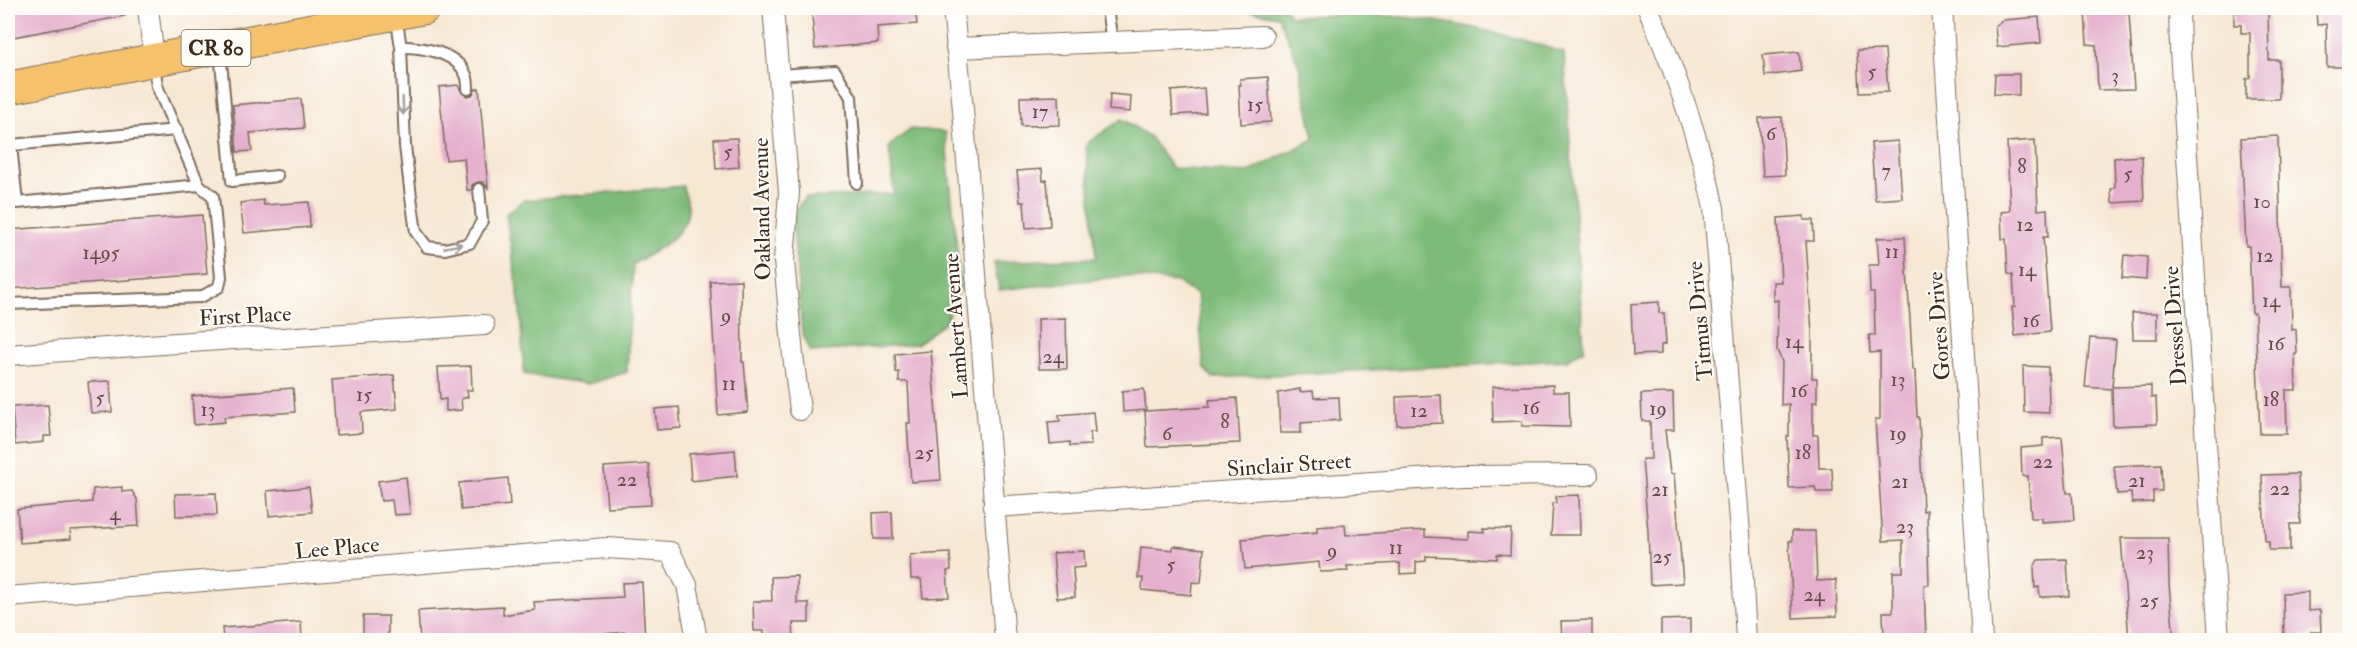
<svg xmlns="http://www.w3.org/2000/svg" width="2357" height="648" font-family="'IM FELL Double Pica',serif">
<rect width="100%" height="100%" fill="#fdfcf7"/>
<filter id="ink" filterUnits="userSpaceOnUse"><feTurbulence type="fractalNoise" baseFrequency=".0167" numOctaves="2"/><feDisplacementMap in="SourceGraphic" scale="12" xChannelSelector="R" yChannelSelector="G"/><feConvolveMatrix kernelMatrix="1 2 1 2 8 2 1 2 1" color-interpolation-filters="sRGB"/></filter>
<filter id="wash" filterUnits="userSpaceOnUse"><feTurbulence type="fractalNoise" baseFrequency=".008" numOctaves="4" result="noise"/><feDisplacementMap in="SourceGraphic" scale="24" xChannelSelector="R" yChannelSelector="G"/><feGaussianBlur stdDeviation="1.35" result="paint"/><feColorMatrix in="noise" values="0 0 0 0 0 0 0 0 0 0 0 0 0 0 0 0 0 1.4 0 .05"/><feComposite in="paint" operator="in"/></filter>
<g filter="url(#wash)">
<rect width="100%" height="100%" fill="#f7e8d3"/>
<g fill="#7ebb7a" stroke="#5c724c" stroke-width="1.5">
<path d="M1230,8H1284L1291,16C1319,16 1347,13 1374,15C1438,18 1503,32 1564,53L1584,349L1567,360L1213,378L1204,367L1197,295L1177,282L1126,276L999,290L994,262L1096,258L1086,144L1122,119L1150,137L1172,168L1248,173L1314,139L1299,66L1278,16Z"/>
<path d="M911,129L945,132L961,286L945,322L917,344L811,352L802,333L792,214L805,198L894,194L889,146Z"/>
<path d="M683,186C684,192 687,199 688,205C690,235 655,251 633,264L627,372L589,384L524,374L520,308L506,214L524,200Z"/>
</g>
<g id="blocks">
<g fill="#e4b0ce">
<path d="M8,8H124L125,16L8,38Z"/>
<path d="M821,8H915L917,24L877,27L878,43L815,49L812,15Z"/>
<path d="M2104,8L2124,9V13H2129L2134,89L2098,90L2096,45L2087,44L2085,11H2103Z"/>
<path d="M2234,8H2268L2269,60H2279V99H2246V79L2250,77V33H2241V25H2234Z"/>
<path d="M2316,8H2349V67H2327L2326,24L2317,25Z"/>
<path d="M2039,17L2041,43L1997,47L1995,26L2004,20Z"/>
<path d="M1885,50L1888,92L1859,93L1857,51Z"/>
<path d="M1799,52L1801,71L1765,76L1763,55Z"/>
<path d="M1995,74H2019V95L1994,94Z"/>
<path d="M1268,77L1271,122L1241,124L1239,85H1241L1240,79Z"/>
<path d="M458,85L462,93L467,96L472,95L476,89L479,88L488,188L483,182H478L472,185V190H467L464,158L446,160L439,87Z"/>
<path d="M1204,88L1206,113L1173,115L1171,91Z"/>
<path d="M1110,94L1131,96L1130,112L1109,110Z"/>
<path d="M1059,96L1060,125L1021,126L1020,97Z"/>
<path d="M301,99L304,128L250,133L252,151L237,152L233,105Z"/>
<path d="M1782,117L1785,175L1763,176L1759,118Z"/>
<path d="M2278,136L2282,287H2291L2292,330L2296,329L2297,354H2295L2296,390H2286L2287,434H2260L2255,313H2252L2249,246H2246L2241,138Z"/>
<path d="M737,138L739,167L716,169L714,139Z"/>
<path d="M2035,140L2038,210L2047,209L2048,237H2043L2050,332L2015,336L2012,307H2015L2013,275L2008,274L2006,239H2002L2001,212L2010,211L2007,142Z"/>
<path d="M1898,141L1902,198L1875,200L1871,143Z"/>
<path d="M2142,156L2144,201L2112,203L2111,189L2115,188L2114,158Z"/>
<path d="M1042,169L1043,181L1047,180L1050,226L1026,228L1024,202H1020L1017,171Z"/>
<path d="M263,200L264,205L309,202L310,227L244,233L240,203Z"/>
<path d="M202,215L207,274L8,289V230Z"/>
<path d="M1804,216V220H1813L1814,241H1806L1812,334V378H1817V402H1813V435H1818L1819,468H1832L1833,492H1816L1815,487L1789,488L1787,436H1789V404L1781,405L1782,362L1777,350L1778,300L1773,301V282H1781L1778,218Z"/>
<path d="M1905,237L1913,370H1915L1917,417H1919L1923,511L1927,510L1929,585H1924L1926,637L1884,639L1883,612H1893V572H1903V540L1883,541L1875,420L1880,419V352L1870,353L1869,335H1875L1874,293H1870L1869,265H1879L1877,238Z"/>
<path d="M2124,255L2147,257L2146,280L2122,278Z"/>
<path d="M741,280L742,362H744L748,412L718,415L710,281Z"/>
<path d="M1659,302V313H1664L1666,344L1661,345V354L1633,355L1631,304Z"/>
<path d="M2132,313H2157V339H2133Z"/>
<path d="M1066,318L1067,369H1039L1038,319Z"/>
<path d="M2090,338L2116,340L2112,387L2151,386V398L2156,397L2157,424L2113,426L2112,389L2085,387Z"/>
<path d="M931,351L941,480L911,482L907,423H910L908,382H899V372H896L895,354Z"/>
<path d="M471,366L472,390H467L468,397L461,399L462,410L446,411V399L440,400L438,367Z"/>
<path d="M2023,366L2048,367L2049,413L2024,412Z"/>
<path d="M394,375L397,409L361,412L362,433L336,435L332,380Z"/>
<path d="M110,381L112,412L91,413L88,382Z"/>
<path d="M1553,385V392H1569L1570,427L1522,426V421L1493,422L1492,387Z"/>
<path d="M293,388L295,412L224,417L225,422L194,425L192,396Z"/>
<path d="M1144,389L1146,410L1123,412L1122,391Z"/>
<path d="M1300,389V392L1313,391L1314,398L1339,397L1340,420L1301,423V433H1280L1278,393Z"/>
<path d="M1673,393L1674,430H1665L1670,474H1674L1683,583L1650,585L1648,531L1642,459H1651L1650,421H1642L1641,394Z"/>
<path d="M1441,395L1442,423L1397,425L1396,397Z"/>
<path d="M1237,398L1240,443L1147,447L1145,411L1210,407L1209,400Z"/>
<path d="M48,405L51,436H44V442L15,445L12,407Z"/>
<path d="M679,407L681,428L657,430L655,409Z"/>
<path d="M1093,412L1095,432H1090L1091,445L1070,446V442L1050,444L1048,422L1060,421L1059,415Z"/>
<path d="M2062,437L2067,493H2072L2074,520L2042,522V518H2031L2028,476H2022L2021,448L2043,446V438Z"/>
<path d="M735,450L737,476L691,481L689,454Z"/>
<path d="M649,464L651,505L607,507L604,467Z"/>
<path d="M2161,464L2162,491H2153V502L2132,503L2131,493L2117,494L2114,466Z"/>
<path d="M2298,474L2300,524H2290V550H2269V541H2265L2262,475Z"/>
<path d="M406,477L410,514L394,515L392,500L381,501L378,481Z"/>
<path d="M508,478L510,505L461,510L459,483Z"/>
<path d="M122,487V492L132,491L137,499L139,526L70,530L71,539L20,543L17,509L92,502L93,489Z"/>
<path d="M309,487L312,512L269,516L267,491Z"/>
<path d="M216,493L217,515L176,516L175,494Z"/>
<path d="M1579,495L1580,535H1551L1553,503H1556V496Z"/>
<path d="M892,512L893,539H874L873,513Z"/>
<path d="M1345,525L1346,535L1425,530V537L1468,539V531L1485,532L1484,528L1511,529L1510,555L1497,554V559L1426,556V561L1416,562V573L1400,574V563L1347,566L1348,571L1320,572L1319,562L1245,569L1242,539L1317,532V527Z"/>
<path d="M1792,531H1815L1817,581L1836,580L1837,616L1793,618L1789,541H1792Z"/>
<path d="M2121,538H2168L2169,584L2174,640H2129Z"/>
<path d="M1173,546L1204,549L1201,583L1192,582L1191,595L1142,590L1143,578H1138L1141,547L1173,550Z"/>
<path d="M1084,551L1085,567L1073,568L1075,597L1057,598L1053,553Z"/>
<path d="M950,553L951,570L947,571L949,597L923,598L921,579H911L910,555Z"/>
<path d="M2067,559L2069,596L2040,597L2039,587L2035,588L2034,567L2038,560Z"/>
<path d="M797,576V603H809V623H793L794,640H764V631H754L753,601H772L771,577Z"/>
<path d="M642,582L645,640H624V632L562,638V640H420L418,611L503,606V615L535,610L534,602L623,597L622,583Z"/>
<path d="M2308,592V611L2320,610L2321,632H2311V636L2284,637L2283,593Z"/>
<rect x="363" y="616" width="25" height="24"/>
<path d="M1690,619V640H1661V620Z"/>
<path d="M1592,620V640H1562L1561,621Z"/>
<path d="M301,622L302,640H223L222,628Z"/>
</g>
</g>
</g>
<g filter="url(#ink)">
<use href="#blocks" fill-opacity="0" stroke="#7d6c5d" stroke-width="1.5"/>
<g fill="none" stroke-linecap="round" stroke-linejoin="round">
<g stroke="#7d6c5d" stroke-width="14">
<g id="service">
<path d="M1107,8L1112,42"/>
<path d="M396,16L401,47L405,146L411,197L416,232L427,247L445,249L470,243L482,221L479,189"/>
<path d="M401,47C423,47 456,52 466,75C468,79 468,85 468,89"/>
<path d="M220,51L232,181L277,176"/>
<path d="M780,75L835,71L851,97L857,183"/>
<path d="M177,130L11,145L17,203L199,185"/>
<path d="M8,304L201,297L219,287L221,277L213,196L199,185L157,86L154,63"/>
</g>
</g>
<g stroke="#7d6c5d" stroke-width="22">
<g id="minor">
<path d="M148,8L154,60"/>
<path d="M773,8L789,192L784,261L793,355L800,410"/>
<path d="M953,8L963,110L1005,640"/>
<path d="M1648,8C1676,73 1699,138 1714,208L1741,546L1746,640"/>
<path d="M1942,8L1982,640"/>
<path d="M2179,8L2180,50L2219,640"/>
<path d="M956,48L1263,36"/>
<path d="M8,355L247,338L267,339L484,325"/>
<path d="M993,507L1463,476L1588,475"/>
<path d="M8,597L607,548L670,552L687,585L697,640"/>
</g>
</g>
<g stroke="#7d6c5d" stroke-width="34">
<path id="primary" d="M8,88L424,8"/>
</g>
<use href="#service" stroke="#fff" stroke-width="10"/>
<use href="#minor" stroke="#fff" stroke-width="20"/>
<use href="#primary" stroke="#f5c16b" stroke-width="32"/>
</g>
<defs><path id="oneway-shaft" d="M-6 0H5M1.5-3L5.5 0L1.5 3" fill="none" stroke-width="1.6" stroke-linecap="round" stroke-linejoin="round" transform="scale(1.5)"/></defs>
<g stroke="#a79f9a">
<use href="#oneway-shaft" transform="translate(403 106) rotate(88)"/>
<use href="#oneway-shaft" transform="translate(453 246) rotate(-11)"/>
</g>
</g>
<g text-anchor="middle" stroke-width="4.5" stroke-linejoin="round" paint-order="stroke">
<g font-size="20" fill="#654c4a">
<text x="1872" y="78">5</text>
<text x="2115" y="82">3</text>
<text x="1255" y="111">15</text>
<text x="1040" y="118">17</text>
<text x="1771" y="140">6</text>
<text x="728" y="158">5</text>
<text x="2022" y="173">8</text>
<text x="1886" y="177">7</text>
<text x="2128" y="180">5</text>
<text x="2262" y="208">10</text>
<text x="2025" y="231">12</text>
<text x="1892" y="258">11</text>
<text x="101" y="259">1495</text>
<text x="2265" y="262">12</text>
<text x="2027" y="276">14</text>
<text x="2271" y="307">14</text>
<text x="726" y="322">9</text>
<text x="2031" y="327">16</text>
<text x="1794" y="348">14</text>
<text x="2276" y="350">16</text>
<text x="1053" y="363">24</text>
<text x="1898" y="386">13</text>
<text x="729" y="390">11</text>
<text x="1799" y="397">16</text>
<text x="364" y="401">15</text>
<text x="100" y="404">5</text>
<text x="2271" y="406">18</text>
<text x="1531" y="414">16</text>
<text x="1658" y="415">19</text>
<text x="208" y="416">13</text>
<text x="1419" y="417">12</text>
<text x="1225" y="428">8</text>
<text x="1167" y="440">6</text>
<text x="1898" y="440">19</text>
<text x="924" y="459">25</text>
<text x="1803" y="459">18</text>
<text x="2043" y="468">22</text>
<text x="627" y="486">22</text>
<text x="2137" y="487">21</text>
<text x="1900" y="488">21</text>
<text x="2280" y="495">22</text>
<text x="1660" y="496">21</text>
<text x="115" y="520">4</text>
<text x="1905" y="533">23</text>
<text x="1396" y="554">11</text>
<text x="1332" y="557">9</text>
<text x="2145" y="559">23</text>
<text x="1662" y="563">25</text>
<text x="1171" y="571">5</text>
<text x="1814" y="601">24</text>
<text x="2149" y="607">25</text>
</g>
<rect fill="#fdfcf7" stroke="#75695f" stroke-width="1.5" x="181.5" y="30" width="69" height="36" rx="4.5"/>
<g font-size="21" font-weight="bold" fill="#3b2a1e">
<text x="216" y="55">CR 80</text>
</g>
<g font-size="22" fill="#3b2a1e" stroke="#fdfcf7">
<text transform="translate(761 209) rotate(-91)" y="8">Oakland Avenue</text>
<text transform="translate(245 315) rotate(-3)" y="8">First Place</text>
<text transform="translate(1699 321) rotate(-95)" y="8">Titmus Drive</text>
<text transform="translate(955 326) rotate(-94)" y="8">Lambert Avenue</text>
<text transform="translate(1938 326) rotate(-94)" y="8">Gores Drive</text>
<text transform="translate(2174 326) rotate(-94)" y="8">Dressel Drive</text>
<text transform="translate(1289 464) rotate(-4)" y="8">Sinclair Street</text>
<text transform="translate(337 547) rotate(-5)" y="8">Lee Place</text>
</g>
</g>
<rect width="2357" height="648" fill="none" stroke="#fdfcf7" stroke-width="30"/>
</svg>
